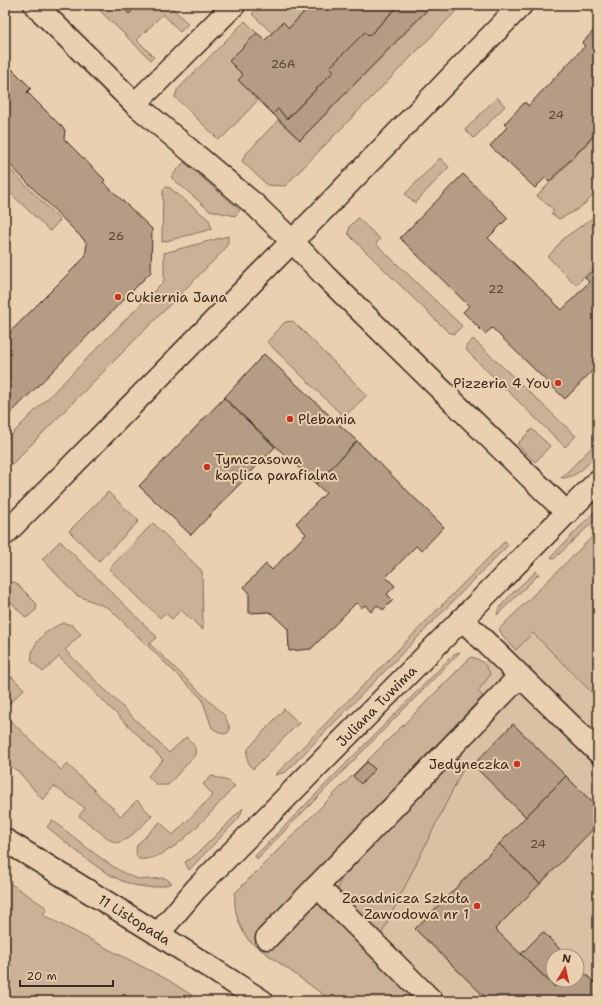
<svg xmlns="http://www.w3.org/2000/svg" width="603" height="1006" font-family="'Shantell Sans',sans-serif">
<rect width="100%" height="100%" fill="#ead0b1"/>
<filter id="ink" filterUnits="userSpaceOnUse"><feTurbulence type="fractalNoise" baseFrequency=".025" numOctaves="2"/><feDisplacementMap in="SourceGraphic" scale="8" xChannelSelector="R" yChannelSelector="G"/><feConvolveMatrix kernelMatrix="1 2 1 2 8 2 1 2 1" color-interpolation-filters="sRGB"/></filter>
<g filter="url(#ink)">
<path fill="#dac1a4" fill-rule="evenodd" d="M598,569V1001H355L304,967L238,914L540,604ZM553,956H577V980H553Z"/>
<g fill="#cbb297" stroke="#836e5a">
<path d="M94,5H121L129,13L138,5H170L188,24L180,32L163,14L137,40L154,57L151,60Z"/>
<path d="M260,5H311L289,28L283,22L272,33L252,14Z"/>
<path d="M432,5H462L285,186L267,185L242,161L245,155L278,120L300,140Z"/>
<path d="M245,21L257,33L229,61L243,75L238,80L258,100L224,136L218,139L175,97L177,90Z"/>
<path d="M497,97L505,106L474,138L465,130Z"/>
<path d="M598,132V188C589,203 575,212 559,219L551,213L554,210L537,196Z"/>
<path d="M440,158L449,167L415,203L405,194Z"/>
<path d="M184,162L240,210L235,216L209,210L171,177Z"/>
<path d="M5,164L60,220L50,231L5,188Z"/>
<path d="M166,187L170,188L209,220L212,229L162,242L163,189Z"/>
<path d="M598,214V263L576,285L548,257L564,238Z"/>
<path d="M358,218L380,239L376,244L462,326L454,334L448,332L352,238L348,233L350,226Z"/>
<path d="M228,236V243L224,250L12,464L5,457V441L164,281V253Z"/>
<path d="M293,321L367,395L344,417L267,342L285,322Z"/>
<path d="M473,339L576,436L565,447L467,351L466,346Z"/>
<path d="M532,429L550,446L535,462L517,444Z"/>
<path d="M598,441V454C587,464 578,478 561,478Z"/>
<path d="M108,492L139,521L99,561L69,531Z"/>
<path d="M598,508V517L554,559L551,557Z"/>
<path d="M153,523L202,571L203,630L181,610L172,619L165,613L160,618L109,569Z"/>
<path d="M598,531V589L596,592L598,594V699L533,633L516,650L503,636L499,629Z"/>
<path d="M60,541L157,637L150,644L225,716L230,729L228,733L223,734L212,728L202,699L109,608L76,595L42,559Z"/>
<path d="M505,541L508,545L286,772L275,775Z"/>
<path d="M536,571L539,574L497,615C497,604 528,580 536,571Z"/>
<path d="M15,582L37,604L36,610L26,618L11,602L5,608V584Z"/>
<path d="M64,623L72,625L81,634L65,650L169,753L186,737C192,743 197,747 195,755L168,785H157L148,776L163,760L59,657L43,672L32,662C28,646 48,627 64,623Z"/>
<path d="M460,652L257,859L255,856L454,654Z"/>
<path d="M471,657C480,658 488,666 490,675L478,691L483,696L258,931L274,944L317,899L421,1001H332L249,941C239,927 233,910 235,893Z"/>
<path d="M5,677H12L24,689L5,708L8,704L5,701Z"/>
<path d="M284,709L299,723L253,769C247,762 246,757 248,749Z"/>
<path d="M5,715L61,770L67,764L121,816L137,800L152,816L129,838L117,843L110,840L79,816L85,808L54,786L43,800L18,771L5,763Z"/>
<path d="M458,758L465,765L380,937L339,898L338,887L343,874Z"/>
<path d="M212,776L228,781L235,786C215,807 170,864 139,859L136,855L137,845L160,822L173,835L213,795L203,784Z"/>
<path d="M243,808L239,818L189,870L185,862L196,855Z"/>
<path d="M52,820C73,835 116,875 140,879C149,880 157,878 165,878L172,883C163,886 154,888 145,887C110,884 74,848 47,827Z"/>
<path d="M5,880L47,908L43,915L168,980L201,1001H5Z"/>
</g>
<g fill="#b49d84" stroke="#3b2a1e">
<path d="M121,5H138L129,14Z"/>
<path d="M311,5H399L369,36L365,32L330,67L334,71L287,119L278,109L273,114L238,80L243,75L229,61L257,33L265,40L283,22L289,28Z"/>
<path d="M399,5H432L300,140L273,114L278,109L287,119L334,71L330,67L365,32L369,36Z"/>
<path d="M598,26V131L549,182L545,178L535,188L490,146L507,127L504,124L525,102L528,106L585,46L582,43Z"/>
<path d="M5,62L31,88L27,92L65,130L64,139L105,180L103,182L152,229L151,272L5,419V337L85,257L87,243L5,160Z"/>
<path d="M463,174L508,218L488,238L562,310L589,282L585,278L598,265V365L565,399L492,328L485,334L463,312L469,306L400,238Z"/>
<path d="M264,354L357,441L316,484L224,398Z"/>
<path d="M224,398L275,447L191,535L139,486Z"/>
<path d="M357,441L444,527L421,551L416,546L386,577L395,586L387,594L393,600L383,610L377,605L371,612L365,605L361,608L356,603L311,649L289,651L288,629L270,612L249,613V592L244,587L266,564L272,570L306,534L296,523L326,493L316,484Z"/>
<path d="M513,724L566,776L526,817L473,765Z"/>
<path d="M367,762L375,769L361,784L353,776Z"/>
<path d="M566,776L598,808V824L540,884L499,844Z"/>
<path d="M499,844L540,884L495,929L555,987L562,980H577V966L598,986V1001H489L415,929Z"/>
<path d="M543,932L567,956H553V980H562L555,987L521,954Z"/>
<path d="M124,994L132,1001H118Z"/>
</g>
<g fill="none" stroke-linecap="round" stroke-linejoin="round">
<g stroke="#3b2a1e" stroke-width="25">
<g id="minor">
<path d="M35,5L135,104L255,205L292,241L326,277L567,513"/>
<path d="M135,104L234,5"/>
<path d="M5,534L321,212L521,5"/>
<path d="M462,619L598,752"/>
<path id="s1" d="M5,840L158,934L262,1001"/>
<path d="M317,886L432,1001"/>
<path id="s2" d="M158,934L196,889L598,481"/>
<path d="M267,938L520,676"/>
</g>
</g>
<use href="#minor" stroke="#ead0b1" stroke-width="22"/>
</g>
</g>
<g fill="#c8321e" stroke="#ead0b1" stroke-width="1.5">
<circle cx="118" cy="297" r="4"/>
<circle cx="558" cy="383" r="4"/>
<circle cx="290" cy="419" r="4"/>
<circle cx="207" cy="467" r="4"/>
<circle cx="517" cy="764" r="4"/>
<circle cx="477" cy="906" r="4"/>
</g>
<g text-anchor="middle" stroke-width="4" stroke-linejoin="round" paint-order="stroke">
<g font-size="12" fill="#594738">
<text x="283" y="68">26A</text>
<text x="556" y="119">24</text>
<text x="116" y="240">26</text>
<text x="496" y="293">22</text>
<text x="538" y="848">24</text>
</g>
<g font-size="14" fill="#3b2a1e" stroke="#ead0b1" text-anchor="start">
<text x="126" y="302">Cukiernia Jana</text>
<text x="550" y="388" text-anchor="end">Pizzeria 4 You</text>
<text x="298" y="424">Plebania</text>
<text x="215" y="464">Tymczasowa<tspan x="215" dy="16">kaplica parafialna</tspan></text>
<text x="509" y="769" text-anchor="end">Jedyneczka</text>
<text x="469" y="903" text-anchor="end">Zasadnicza Szkoła<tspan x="469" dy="16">Zawodowa nr 1</tspan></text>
</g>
<g font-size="14" fill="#3b2a1e" stroke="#ead0b1">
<text dy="5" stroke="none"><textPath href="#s2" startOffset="316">Juliana Tuwima</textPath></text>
<text dy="5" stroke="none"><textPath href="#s1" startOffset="152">11 Listopada</textPath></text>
</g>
</g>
<rect width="603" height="1006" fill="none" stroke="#ead0b1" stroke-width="20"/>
<rect x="10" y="10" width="583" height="986" fill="none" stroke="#3b2a1e" stroke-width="1.5" filter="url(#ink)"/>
<g transform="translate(565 968) rotate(9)"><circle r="19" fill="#ead0b1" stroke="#a48e76"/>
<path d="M0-3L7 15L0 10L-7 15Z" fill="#c8321e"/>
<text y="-6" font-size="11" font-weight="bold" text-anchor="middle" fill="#3b2a1e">N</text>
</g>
<path d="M20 980v6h93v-6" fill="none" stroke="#3b2a1e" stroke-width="2"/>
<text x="26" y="980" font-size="12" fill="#3b2a1e" stroke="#ead0b1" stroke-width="3" paint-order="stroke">20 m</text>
</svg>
